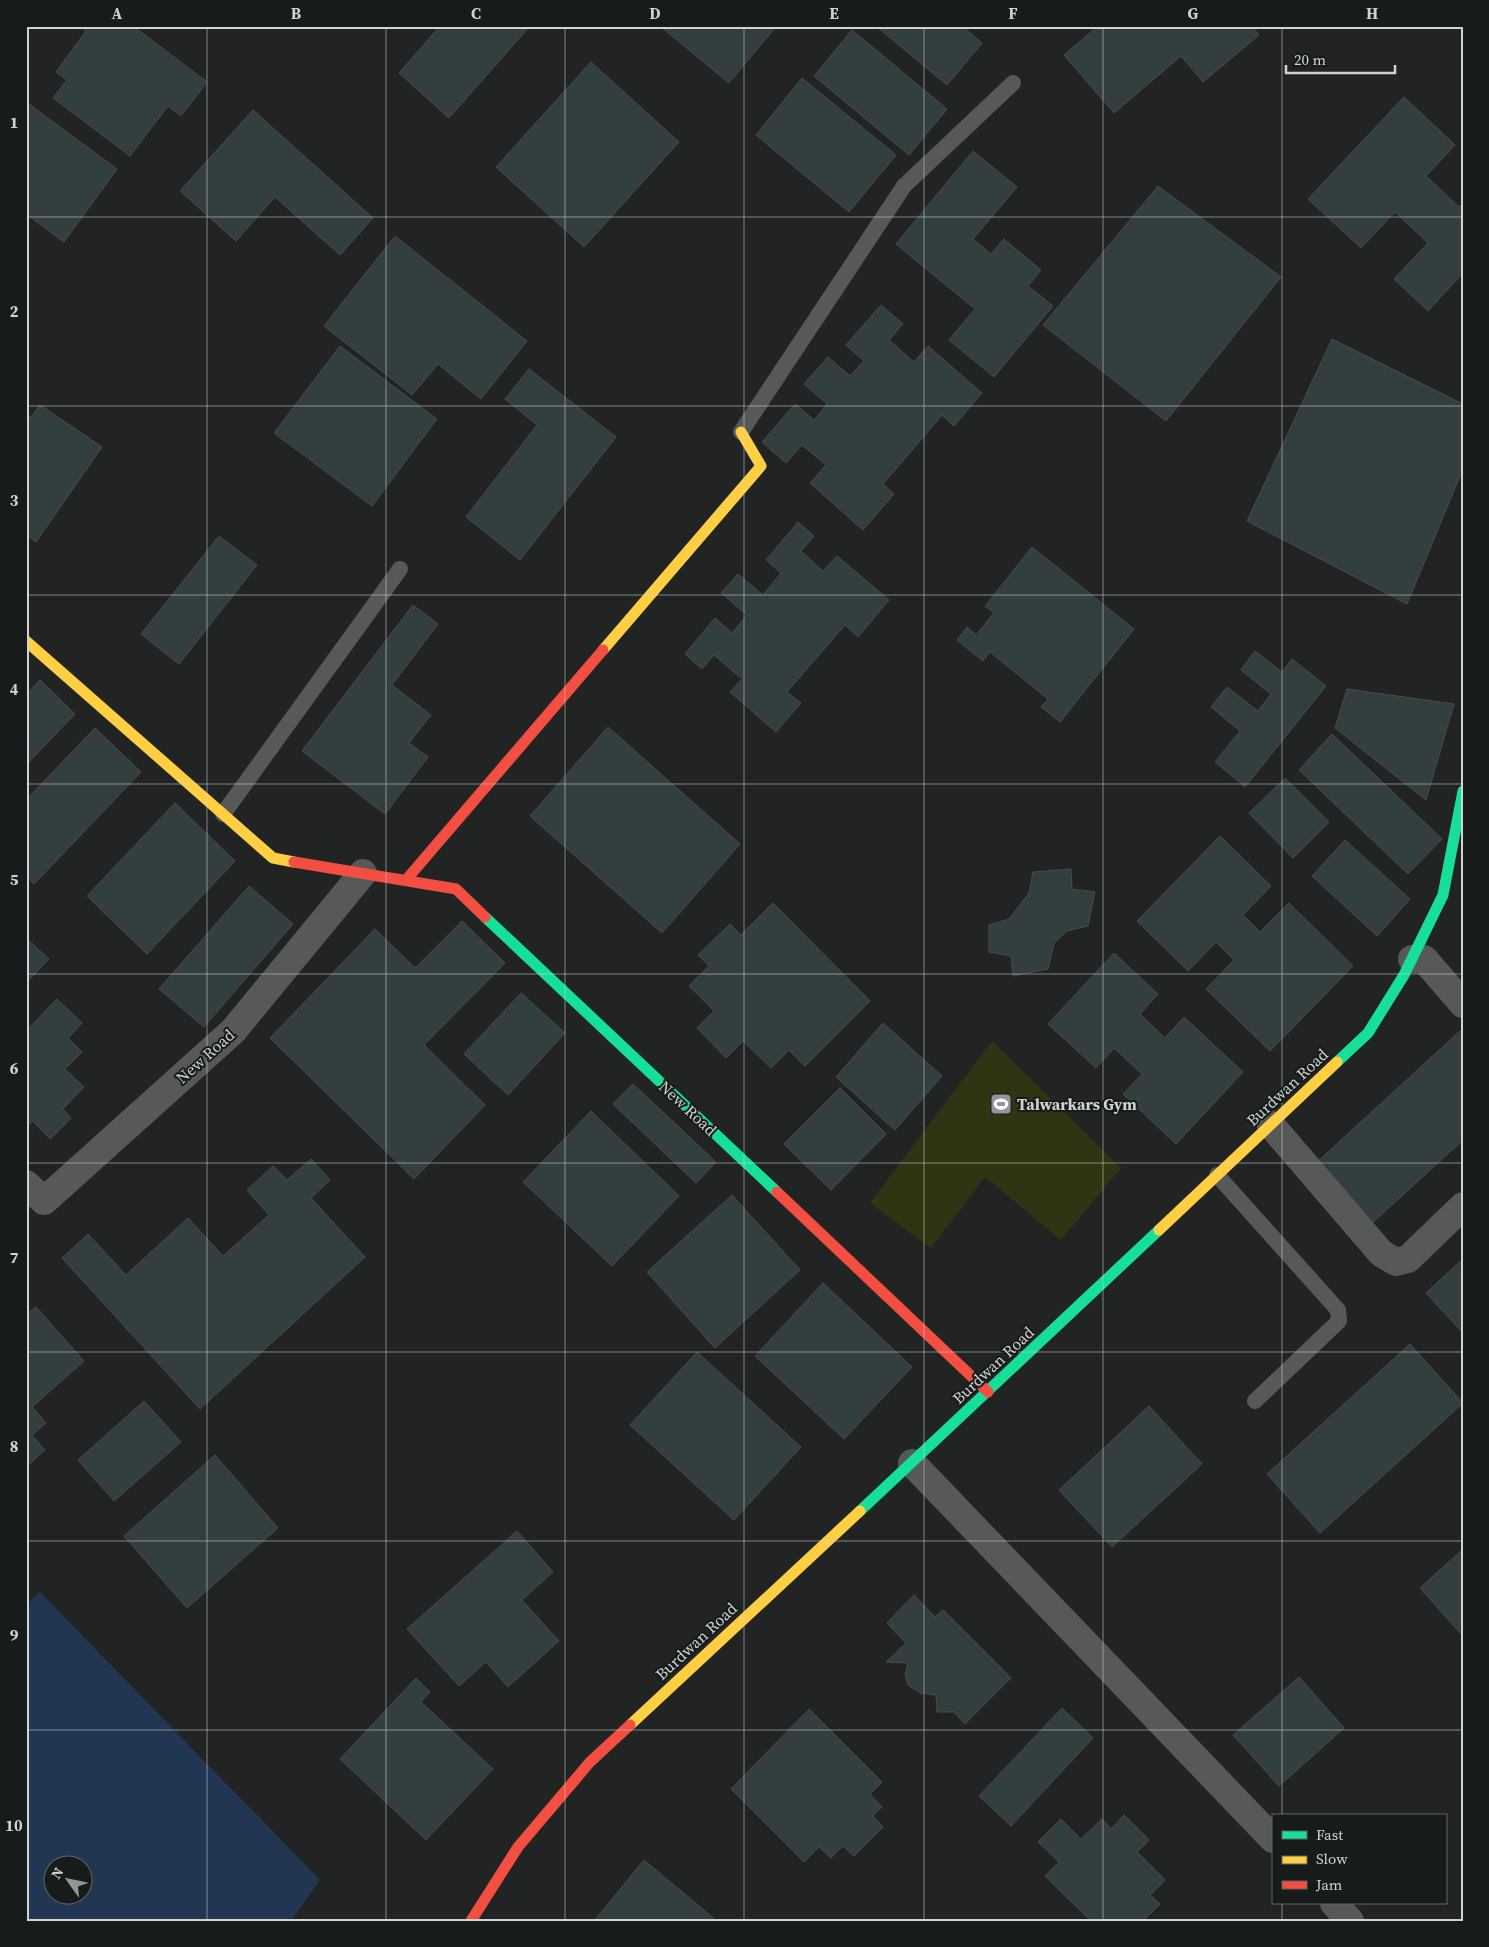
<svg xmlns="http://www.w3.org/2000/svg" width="1489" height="1947" font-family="'Source Serif 4',serif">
<rect width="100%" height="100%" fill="#212423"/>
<path fill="#2f3513" d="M992,1041L1121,1168L1061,1240L985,1177L931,1248L870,1203Z"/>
<path fill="#223651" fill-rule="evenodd" d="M40,1592L320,1880L291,1921H26V1605ZM52,1864H82V1894H52Z"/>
<g fill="#333e41" stroke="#494b4b">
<path d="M80,26H133L207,82L181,116L168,106L130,156L53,98L67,80L56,72L86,31Z"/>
<path d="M440,26H530L449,118L399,73Z"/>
<path d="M660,26H770L774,29L729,83Z"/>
<path d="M876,26H962L982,43L947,85Z"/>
<path d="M1098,26H1252L1259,35L1203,82L1181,56L1114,113L1064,55Z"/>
<path d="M852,30L947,109L909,155L814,76Z"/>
<path d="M591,62L679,142L584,247L496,167Z"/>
<path d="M802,78L896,155L849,212L756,135Z"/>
<path d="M1404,97L1455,145L1426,176L1459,207L1463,203V273L1428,311L1394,279L1428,243L1395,212L1361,248L1308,199Z"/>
<path d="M26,102L117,169L64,242L26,214Z"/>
<path d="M253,110L373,218L340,255L275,197L236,241L180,191Z"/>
<path d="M973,151L1017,187L973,239L991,254L1004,239L1041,270L1028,286L1053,306L994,377L949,340L975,309L896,244Z"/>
<path d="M1158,186L1281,277L1166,421L1043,325Z"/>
<path d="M395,236L527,341L481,399L438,364L412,395L324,326Z"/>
<path d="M881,305L903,324L889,340L914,362L928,346L982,393L954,426L942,415L883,484L894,494L863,530L810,483L826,465L802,445L786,463L762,442L795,404L814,420L827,404L804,384L828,357L850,376L864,361L846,345Z"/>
<path d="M1332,339L1463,404V469L1407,604L1247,521Z"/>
<path d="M340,346L437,419L372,506L274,433Z"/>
<path d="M529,369L616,437L520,560L466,517L537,425L505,399Z"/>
<path d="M40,405L102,447L36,542L26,535V414L31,417Z"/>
<path d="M798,522L814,536L801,551L823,571L837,556L889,600L858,637L845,625L787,692L801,703L776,732L730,692L742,679L714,655L702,669L685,654L715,618L732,633L747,615L721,593L738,574L763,595L781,573L766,560Z"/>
<path d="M219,536L257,565L179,664L141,634Z"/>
<path d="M1032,547L1134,629L1060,722L1041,707L1048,699L990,652L983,661L957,640L967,627L976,635L994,613L985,606Z"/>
<path d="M413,605L438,624L392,685L431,715L409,743L428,757L385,814L302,751Z"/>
<path d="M1255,651L1282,672L1292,659L1326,686L1245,787L1215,762L1240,731L1211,707L1227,687L1258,711L1271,694L1241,670Z"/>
<path d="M40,680L75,714L26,765V695Z"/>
<path d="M1347,689L1454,704L1426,800L1335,728Z"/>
<path d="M608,727L740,844L662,933L530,816Z"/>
<path d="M95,728L141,772L34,884L26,876V800Z"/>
<path d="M1332,734L1442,839L1408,874L1299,770Z"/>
<path d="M1285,778L1329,822L1293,858L1249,813Z"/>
<path d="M175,803L235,861L147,954L87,896Z"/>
<path d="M1220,836L1271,886L1243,915L1260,932L1289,903L1353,966L1270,1051L1206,989L1234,960L1216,942L1188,971L1137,921Z"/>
<path d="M1345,840L1410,899L1377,936L1312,876Z"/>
<path d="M1071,869L1072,889L1095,892L1088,926L1067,931L1054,943L1048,969L1013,976L1011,956L989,952V925L1009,919L1029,893L1033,872Z"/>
<path d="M249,886L293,924L204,1027L159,989Z"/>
<path d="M773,903L870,1001L805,1066L789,1050L771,1068L743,1041L726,1058L697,1028L714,1011L689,986L709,966L698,955L730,924L741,935Z"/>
<path d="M462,921L505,963L424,1045L485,1105L414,1179L270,1038L375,929L415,968Z"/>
<path d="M26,938L49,959L26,983Z"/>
<path d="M1114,953L1158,994L1140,1014L1165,1038L1184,1017L1243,1072L1176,1144L1123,1094L1142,1074L1114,1048L1096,1068L1048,1024Z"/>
<path d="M521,993L565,1033L508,1095L464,1054Z"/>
<path d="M57,999L82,1023L68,1038L82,1052L65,1069L84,1087L63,1109L71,1118L50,1139L33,1121L26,1128V1031Z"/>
<path d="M883,1023L942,1076L895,1130L836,1077Z"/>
<path d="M1460,1031L1463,1034V1140L1370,1225L1314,1165Z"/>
<path d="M633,1084L716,1162L696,1183L613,1104Z"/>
<path d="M840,1088L886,1134L831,1190L784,1144Z"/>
<path d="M591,1111L679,1196L612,1266L523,1182Z"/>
<path d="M311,1159L330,1180L311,1198L365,1257L200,1409L62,1258L88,1234L126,1275L188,1218L223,1256L269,1215L247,1190L273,1166L287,1180Z"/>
<path d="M732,1195L800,1270L715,1348L647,1272Z"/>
<path d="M1463,1259V1333L1426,1293Z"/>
<path d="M823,1283L912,1367L844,1439L755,1356Z"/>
<path d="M36,1307L84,1361L32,1407L46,1423L32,1435L45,1450L26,1467V1315Z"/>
<path d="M1410,1344L1463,1403L1320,1533L1267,1474Z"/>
<path d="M697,1352L801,1447L734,1520L630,1425Z"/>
<path d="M144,1401L181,1442L114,1501L78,1460Z"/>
<path d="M1149,1406L1202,1464L1112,1547L1059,1490Z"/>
<path d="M215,1455L278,1528L187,1608L124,1536Z"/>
<path d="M517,1531L553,1572L522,1600L559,1641L508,1687L486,1662L459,1686L407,1629Z"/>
<path d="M1463,1549V1636L1420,1588Z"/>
<path d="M914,1595L935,1617L943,1610L1011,1678L965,1724L954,1712H937L936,1695L920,1693L908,1685L905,1674L908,1663L886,1662L906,1643L887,1623Z"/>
<path d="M1299,1677L1344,1728L1279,1786L1233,1735Z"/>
<path d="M416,1678L430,1692L421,1702L493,1769L426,1840L340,1759Z"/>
<path d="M1062,1708L1093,1738L1011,1826L979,1796Z"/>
<path d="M809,1709L882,1782L870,1794L882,1807L873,1816L883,1827L854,1856L843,1846L831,1858L819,1847L804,1862L731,1789Z"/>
<path d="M1124,1815L1149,1840L1137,1852L1165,1880L1150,1895L1160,1904L1143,1921H1091L1045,1876L1059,1862L1038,1842L1061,1819L1081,1839L1102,1819L1111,1829Z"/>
<path d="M644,1860L717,1921H594Z"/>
</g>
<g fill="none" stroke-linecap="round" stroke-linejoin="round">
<g stroke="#575858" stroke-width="16">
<path d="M741,432L904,186L1013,83"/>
<path d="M223,814L400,569"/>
<path d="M1217,1175L1338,1310L1339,1321L1255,1401"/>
</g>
<g stroke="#575858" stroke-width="28">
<path d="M1412,959H1424L1463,1004"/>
<path d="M1271,1125L1381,1253L1396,1262L1408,1259L1463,1206"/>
<path d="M26,1184L44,1201L233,1031L363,873"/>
<path d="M912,1463L1273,1839"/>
<path d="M1334,1903L1350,1921"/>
</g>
<g stroke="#16e098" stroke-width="11">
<path d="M485,917L777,1192"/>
<path d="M1337,1062L1368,1033L1404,975L1443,895L1463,791"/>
<path d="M860,1511L1159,1230"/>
</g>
<g stroke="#ffcf43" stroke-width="11">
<path d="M26,641L273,858L294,862"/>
<path d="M603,650L761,466L741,432"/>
<path d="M1159,1230L1337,1062"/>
<path d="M630,1725L860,1511"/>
</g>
<g stroke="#f24e42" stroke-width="11">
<path d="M294,862L456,889L485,917"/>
<path d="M406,880L603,650"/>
<path d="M777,1192L988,1392"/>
<path d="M471,1921L518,1847L590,1762L630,1725"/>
</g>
</g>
<path fill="none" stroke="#d0d3d3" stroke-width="1" stroke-opacity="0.55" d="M207,26V1921M386,26V1921M565,26V1921M744,26V1921M924,26V1921M1103,26V1921M1282,26V1816M26,217H1463M26,406H1463M26,595H1463M26,784H1463M26,974H1463M26,1163H1463M26,1352H1463M26,1541H1463M26,1730H1463M1282,1903V1921"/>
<defs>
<g id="stadium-square" transform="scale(1.125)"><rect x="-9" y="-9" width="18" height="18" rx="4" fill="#939695" stroke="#171c1b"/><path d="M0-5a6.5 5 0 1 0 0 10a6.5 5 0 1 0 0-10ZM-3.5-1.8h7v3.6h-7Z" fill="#fff"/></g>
</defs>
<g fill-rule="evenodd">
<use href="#stadium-square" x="1001" y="1104"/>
</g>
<g text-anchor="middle" stroke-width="4" stroke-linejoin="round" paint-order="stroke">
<g font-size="16" fill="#d0d3d3" stroke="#171c1b">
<text transform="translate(205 1056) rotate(-42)" y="6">New Road</text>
<text transform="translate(1287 1087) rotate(-43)" y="6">Burdwan Road</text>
<text transform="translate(688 1108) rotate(43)" y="6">New Road</text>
<text transform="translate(993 1365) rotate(-43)" y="6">Burdwan Road</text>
<text transform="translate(696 1641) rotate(-43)" y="6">Burdwan Road</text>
</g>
<g font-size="16" font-weight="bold" fill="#d0d3d3" stroke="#171c1b" text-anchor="start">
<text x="1017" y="1110">Talwarkars Gym</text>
</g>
</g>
<rect width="1489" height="1947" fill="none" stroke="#171c1b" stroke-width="55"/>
<rect x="1272" y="1814" width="175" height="90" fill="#171c1b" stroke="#616565"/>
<rect x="1282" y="1831" width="25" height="8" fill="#16e098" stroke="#616565"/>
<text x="1316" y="1840" font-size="15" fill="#d0d3d3">Fast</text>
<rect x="1282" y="1856" width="25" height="8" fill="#ffcf43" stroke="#616565"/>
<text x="1316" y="1864" font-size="15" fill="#d0d3d3">Slow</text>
<rect x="1282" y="1881" width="25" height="8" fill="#f24e42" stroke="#616565"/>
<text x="1316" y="1890" font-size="15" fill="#d0d3d3">Jam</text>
<g transform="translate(68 1880) rotate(303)"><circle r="24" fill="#171c1b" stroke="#616565"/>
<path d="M0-4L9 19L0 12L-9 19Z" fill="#939695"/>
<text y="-8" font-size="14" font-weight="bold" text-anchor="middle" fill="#d0d3d3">N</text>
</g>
<path d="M1286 65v8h109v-8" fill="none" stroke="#d0d3d3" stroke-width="2.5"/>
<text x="1294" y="65" font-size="15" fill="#d0d3d3" stroke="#171c1b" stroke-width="4" paint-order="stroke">20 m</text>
<rect x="28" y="28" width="1434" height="1892" fill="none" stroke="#d0d3d3" stroke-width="2"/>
<g font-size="16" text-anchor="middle" font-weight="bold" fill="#d0d3d3">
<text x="117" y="19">A</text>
<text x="296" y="19">B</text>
<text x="476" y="19">C</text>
<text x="655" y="19">D</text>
<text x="834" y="19">E</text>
<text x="1013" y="19">F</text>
<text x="1193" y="19">G</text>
<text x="1372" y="19">H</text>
<text x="14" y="128">1</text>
<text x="14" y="317">2</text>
<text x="14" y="506">3</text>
<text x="14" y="695">4</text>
<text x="14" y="885">5</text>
<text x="14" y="1074">6</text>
<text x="14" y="1263">7</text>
<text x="14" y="1452">8</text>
<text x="14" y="1641">9</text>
<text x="14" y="1831">10</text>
</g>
</svg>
